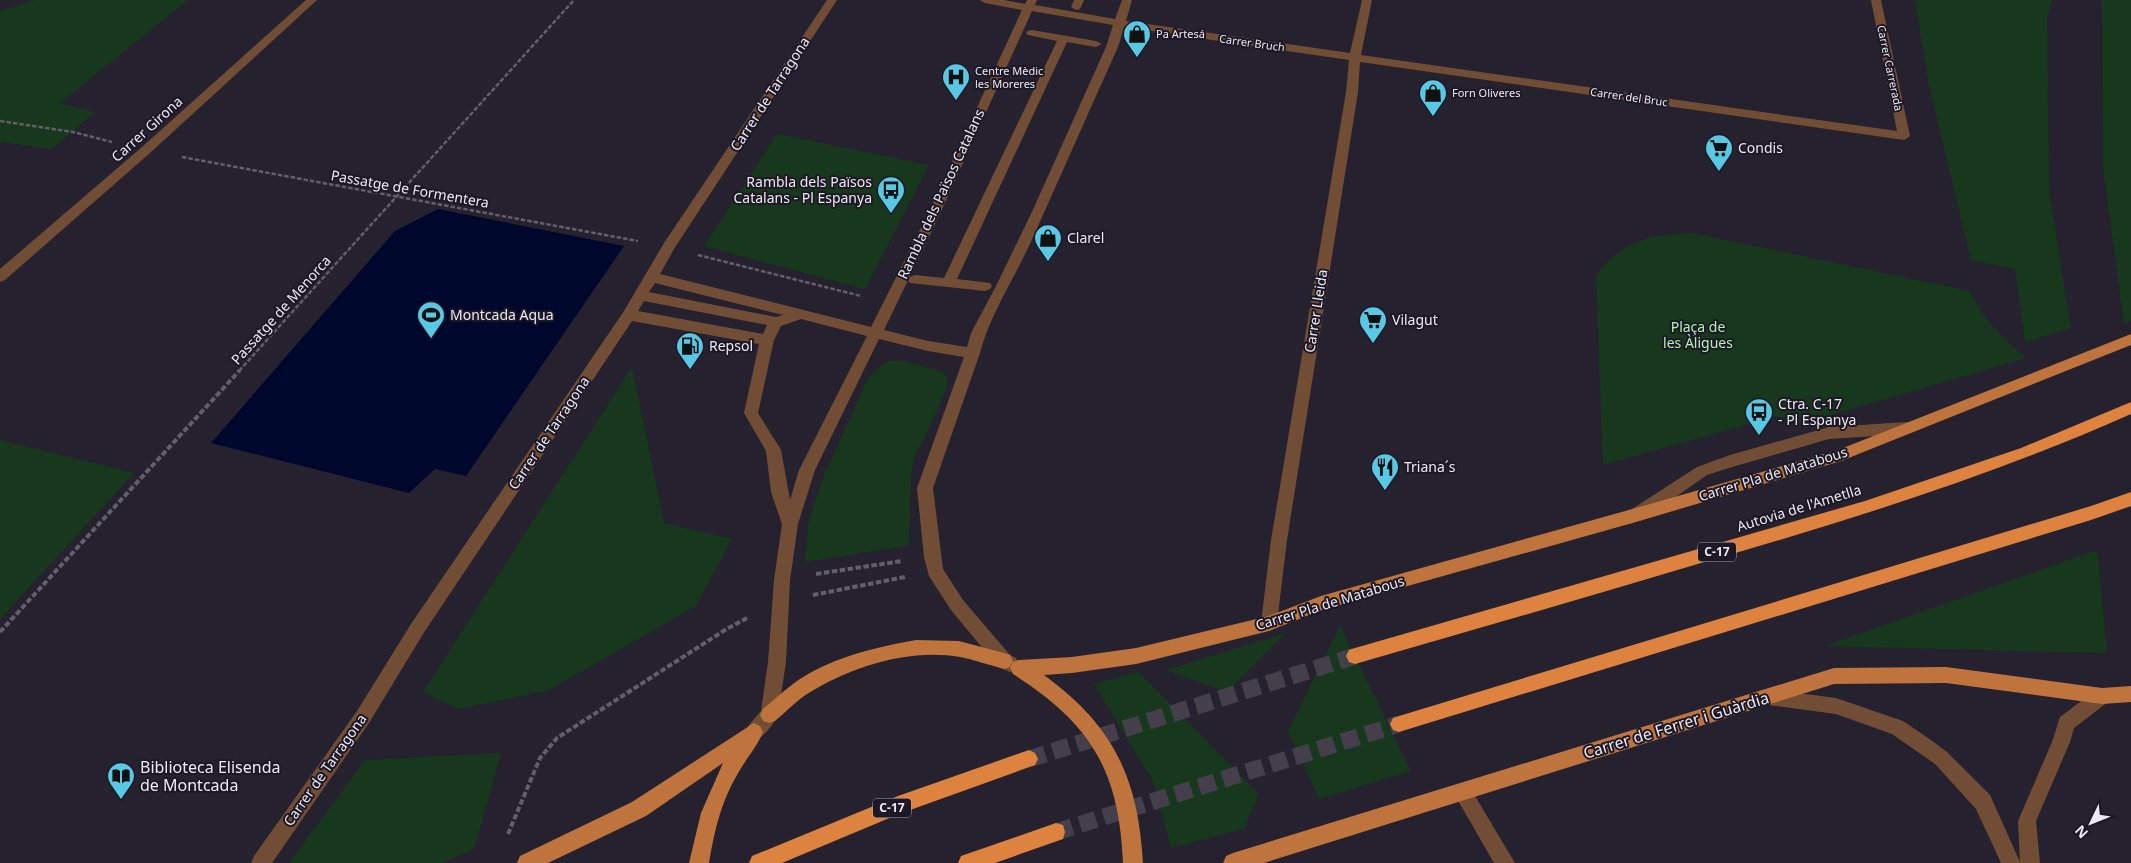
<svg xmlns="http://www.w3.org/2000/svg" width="2131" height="863" font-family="'Noto Sans',sans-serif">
<rect width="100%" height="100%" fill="#26212e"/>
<g fill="#17381c">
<path d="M35,0H188L60,103L95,112L52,149L3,142L0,144V11Z"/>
<path d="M1915,0H2052L2047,18L2049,191L2071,328L2025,342L2015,269L1971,260L1929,86Z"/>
<path d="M2102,0H2131V321L2124,324L2103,166Z"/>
<path d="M777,134L929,165L865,289L704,246Z"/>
<path d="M1692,233L1970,291C1981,318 2004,338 2026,358L1800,424L1777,416L1603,465L1596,276C1622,239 1649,236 1692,233Z"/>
<path d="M889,361H904L943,372L948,379L946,389L926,435L915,455L911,474L909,545L805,562L809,519L825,473L868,379L877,369Z"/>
<path d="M632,367L664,523L732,539L696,606L549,690L459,709L423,692Z"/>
<path d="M0,440L134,473L0,619Z"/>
<path d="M2097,550L2107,653L1825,646Z"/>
<path d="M1340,626L1411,771L1319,799L1288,731Z"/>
<path d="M1285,633L1227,692L1166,670Z"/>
<path d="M1139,672L1259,794L1244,829L1171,848L1153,781L1094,684Z"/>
<path d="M501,753L474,849L441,863H289L365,760Z"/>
</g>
<path fill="#00072c" d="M438,209L624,246L466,476L435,469L409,493L211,443L395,231Z"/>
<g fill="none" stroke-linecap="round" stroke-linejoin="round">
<g stroke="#443f4b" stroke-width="17" stroke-dasharray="17 8" stroke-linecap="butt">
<path d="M1029,759L1355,656"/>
<path d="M1056,832L1399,724"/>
</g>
<g stroke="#635f6a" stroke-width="2.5" stroke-dasharray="4.5 2" stroke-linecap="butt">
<path d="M0,121L73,132L112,142"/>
<path d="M182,157L638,241"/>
<path d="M698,255L861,296"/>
<path d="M239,371L574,0"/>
</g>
<g stroke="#635f6a" stroke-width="4" stroke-dasharray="5.5 2.5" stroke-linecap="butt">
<path d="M816,574L902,561"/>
<path d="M813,595L905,577"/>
<path d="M0,632L240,370"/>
<path d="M508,834L540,758L557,738L725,630L747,618"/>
</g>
<g fill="#724d35" fill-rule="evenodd">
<path d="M306,0H317L150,153L5,280L0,282V269L142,147Z"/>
<path d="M827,0H837L674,249L660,274L871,327L926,218L1022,10L985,3L980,0H1004L1025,4L1027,0H1037L1035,5L1115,19L1122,0H1132L1126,21L1350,53L1362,0H1372L1361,55L1897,131L1871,0H1881L1910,136L1904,140L1360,62L1358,92L1287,540L1277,623L1275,628L1269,631L1263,628L1261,623L1271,540L1346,92L1349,60L1124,27L1118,47C1088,113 1059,180 1029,246C1013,280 989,317 980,353L933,488L943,569L963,600L1010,655L1016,658L1019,664L1016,670L1010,672L998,667L951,610L929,576L924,557L917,488L964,357L928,351L879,339L815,470L798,524L790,580L786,662L778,715C773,725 764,737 754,741L748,738L745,732L748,726L761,711L768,662L774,580L782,524L771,492L766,451L744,413L759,344L632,321L423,634L369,723L272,863H251L254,856L357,711L411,624L624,311L664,243ZM1032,11L1113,25L1106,47L1031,214L995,288L971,333L967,347L928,341L884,330L938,218ZM655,283L783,315L776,317L649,292ZM644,301L767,325L763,334L638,311ZM801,319L867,336L799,470L790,500L781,450L758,413L774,340L781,326Z"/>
<path d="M1074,0H1084L1080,9L1076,10L1071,7Z"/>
<path d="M1032,30L1096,41L1102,44L1096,47L1067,42L957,279L990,283L992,286L990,289L985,291L910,283L908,280L910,277L915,275L944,278L1057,41L1028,35L1026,33L1028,31Z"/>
<path d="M1907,422L1912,424L1914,428L1912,432L1907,434L1829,439L1732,467L1707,475L1644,519L1638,521L1632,519L1630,514L1632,509L1697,467L1730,455L1829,427Z"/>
<path d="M2102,688L2108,690L2111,696L2108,702L2074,728L2070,742L2036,821L2040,863H2001L1976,809L1935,764L1892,734L1836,714L1768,705L1762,703L1759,697L1762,691L1768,689L1836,698L1903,721L1931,740L1947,752L1990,795L2020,862L2018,821L2052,742L2060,717L2096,690Z"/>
<path d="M1462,783L1469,786L1515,863H1494L1453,792L1455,786Z"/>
</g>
<g fill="#bf743d" fill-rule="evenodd">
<path d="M2131,334V345L1841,461L1636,522L1322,610L1269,631L1136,664L1072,673L1044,675C1114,726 1138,778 1143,863H1123C1119,770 1091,724 1013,674L1010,668L1013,662L1019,660L1072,657L1136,648L1269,616L1321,596L1636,508L1838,450Z"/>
<path d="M916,640L959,641L1004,653L1010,655L1013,661L1010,667L1004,669C989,665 975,660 960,657C909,648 850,667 807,694C796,701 786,712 775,721L769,723L763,721L760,715L763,709C773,701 782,692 793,684C828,658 873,648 916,640Z"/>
<path d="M1946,667L2102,688L2131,686V702L2102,704L1946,683L1834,684L1264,863H1223L1226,856L1233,853L1834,668Z"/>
<path d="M754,723L760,726L763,732C757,747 745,760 737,775C721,802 714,832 709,863H689L701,813L723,763L646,816L548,863H517L520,856L632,802Z"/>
</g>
<g fill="#de833f" fill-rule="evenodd">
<path d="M2131,402V414C1992,476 1847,521 1701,563C1586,597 1471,631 1355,664L1349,662L1346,656L1349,650L1355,648L1865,501L2021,448Z"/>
<path d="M2131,492V506L2091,520L1399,732L1393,730L1390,724L1393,718L1399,716L2091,506Z"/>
<path d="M1029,750L1035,753L1038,759L1035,765L899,814L782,863H749L752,856L898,796Z"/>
<path d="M1056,823L1063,825L1065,832L1063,839L995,863H958L961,856Z"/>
</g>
</g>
<defs>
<g id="shop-pin" transform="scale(1.4375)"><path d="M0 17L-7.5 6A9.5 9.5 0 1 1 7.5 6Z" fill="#58c8e4" stroke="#1d1825"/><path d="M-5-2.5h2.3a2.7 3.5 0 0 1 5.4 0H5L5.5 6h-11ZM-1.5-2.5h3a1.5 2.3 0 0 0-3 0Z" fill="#111"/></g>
<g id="hospital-pin" transform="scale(1.4375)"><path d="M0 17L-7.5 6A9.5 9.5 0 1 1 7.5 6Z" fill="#58c8e4" stroke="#1d1825"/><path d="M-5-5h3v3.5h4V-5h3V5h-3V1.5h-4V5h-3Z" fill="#111"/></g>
<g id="supermarket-pin" transform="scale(1.4375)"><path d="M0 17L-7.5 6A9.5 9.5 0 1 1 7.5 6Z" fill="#58c8e4" stroke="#1d1825"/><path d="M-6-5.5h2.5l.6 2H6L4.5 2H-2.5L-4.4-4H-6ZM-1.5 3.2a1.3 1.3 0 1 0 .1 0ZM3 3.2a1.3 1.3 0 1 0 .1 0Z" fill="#111"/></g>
<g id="bus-pin" transform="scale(1.4375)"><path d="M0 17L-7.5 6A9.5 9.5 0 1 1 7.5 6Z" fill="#58c8e4" stroke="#1d1825"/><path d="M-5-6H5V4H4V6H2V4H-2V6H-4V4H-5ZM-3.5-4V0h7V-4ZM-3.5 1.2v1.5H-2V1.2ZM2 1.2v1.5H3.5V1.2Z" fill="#111"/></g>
<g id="stadium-pin" transform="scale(1.4375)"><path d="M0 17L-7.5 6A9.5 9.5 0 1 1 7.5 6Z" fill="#58c8e4" stroke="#1d1825"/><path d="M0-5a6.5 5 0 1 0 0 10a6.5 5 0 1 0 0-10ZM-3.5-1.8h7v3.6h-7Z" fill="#111"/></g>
<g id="fuel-pin" transform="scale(1.4375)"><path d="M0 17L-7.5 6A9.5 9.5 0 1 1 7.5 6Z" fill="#58c8e4" stroke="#1d1825"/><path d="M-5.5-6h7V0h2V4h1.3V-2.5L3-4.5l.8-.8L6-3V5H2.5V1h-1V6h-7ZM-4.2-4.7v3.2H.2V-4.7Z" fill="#111"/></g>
<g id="restaurant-pin" transform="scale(1.4375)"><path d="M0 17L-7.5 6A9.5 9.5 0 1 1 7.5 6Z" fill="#58c8e4" stroke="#1d1825"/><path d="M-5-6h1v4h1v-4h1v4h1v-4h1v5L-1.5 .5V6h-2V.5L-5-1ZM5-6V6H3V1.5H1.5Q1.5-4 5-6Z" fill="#111"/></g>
<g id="library-pin" transform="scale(1.4375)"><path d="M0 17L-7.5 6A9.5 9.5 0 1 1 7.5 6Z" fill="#58c8e4" stroke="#1d1825"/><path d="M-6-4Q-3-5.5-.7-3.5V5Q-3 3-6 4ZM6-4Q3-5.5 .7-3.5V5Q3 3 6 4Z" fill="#111"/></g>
</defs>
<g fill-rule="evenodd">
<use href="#shop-pin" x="1137" y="34"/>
<use href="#hospital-pin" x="956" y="77"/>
<use href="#shop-pin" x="1433" y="93"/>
<use href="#supermarket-pin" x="1719" y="148"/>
<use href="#bus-pin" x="891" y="190"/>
<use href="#shop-pin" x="1048" y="238"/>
<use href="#stadium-pin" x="431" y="315"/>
<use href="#supermarket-pin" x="1373" y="320"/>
<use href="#fuel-pin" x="690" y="346"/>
<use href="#bus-pin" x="1759" y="412"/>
<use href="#restaurant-pin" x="1385" y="467"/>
<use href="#library-pin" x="121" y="776"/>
</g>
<g text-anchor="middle" stroke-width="4" stroke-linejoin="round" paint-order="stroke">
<g font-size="11" fill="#ede9f2" stroke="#1d1825" text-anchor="start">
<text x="1156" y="38">Pa Artesá</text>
<text x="975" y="75">Centre Mèdic<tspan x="975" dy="13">les Moreres</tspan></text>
<text x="1452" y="97">Forn Oliveres</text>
</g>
<g font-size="11" fill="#ede9f2" stroke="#1d1825">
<text transform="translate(1252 43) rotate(8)" y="4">Carrer Bruch</text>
<text transform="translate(1890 68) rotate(78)" y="4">Carrer Carrerada</text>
<text transform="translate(1629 97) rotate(8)" y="4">Carrer del Bruc</text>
</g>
<g fill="#1d1825" stroke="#afaab4" stroke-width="1">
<rect x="1698" y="542.5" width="38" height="19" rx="4"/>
<rect x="873" y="798.5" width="38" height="19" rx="4"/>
</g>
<g font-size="12" font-weight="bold" fill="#ede9f2">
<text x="1717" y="556">C-17</text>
<text x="892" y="812">C-17</text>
</g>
<g font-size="14" fill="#ede9f2" stroke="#1d1825">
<text transform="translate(770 94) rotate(-57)" y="5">Carrer de Tarragona</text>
<text transform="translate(147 129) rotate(-42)" y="5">Carrer Girona</text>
<text transform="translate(410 189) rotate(10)" y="5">Passatge de Formentera</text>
<text transform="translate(941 194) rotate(-65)" y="5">Rambla dels Països Catalans</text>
<text transform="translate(281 310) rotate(-48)" y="5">Passatge de Menorca</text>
<text transform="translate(1316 311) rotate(-81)" y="5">Carrer Lleida</text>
<text transform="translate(549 433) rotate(-56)" y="5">Carrer de Tarragona</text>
<text transform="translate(1773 474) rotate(-17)" y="5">Carrer Pla de Matabous</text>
<text transform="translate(1799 508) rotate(-17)" y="5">Autovia de l'Ametlla</text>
<text transform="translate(1330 603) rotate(-17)" y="5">Carrer Pla de Matabous</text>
<text transform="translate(325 770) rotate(-55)" y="5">Carrer de Tarragona</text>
</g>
<g font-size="14" fill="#ede9f2" stroke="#1d1825" text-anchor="start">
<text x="1738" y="153">Condis</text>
<text x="872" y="187" text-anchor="end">Rambla dels Països<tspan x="872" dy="16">Catalans - Pl Espanya</tspan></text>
<text x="1067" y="243">Clarel</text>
<text x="450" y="320">Montcada Aqua</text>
<text x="1392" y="325">Vilagut</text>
<text x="709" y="351">Repsol</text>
<text x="1778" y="409">Ctra. C-17<tspan x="1778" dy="16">- Pl Espanya</tspan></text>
<text x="1404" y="472">Triana´s</text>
</g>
<g font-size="14" fill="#aef3b5" stroke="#1d1825">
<text x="1698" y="332">Plaça de<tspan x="1698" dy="16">les Àligues</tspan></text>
</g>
<g font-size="16" fill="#ede9f2" stroke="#1d1825">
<text transform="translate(1676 725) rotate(-17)" y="6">Carrer de Ferrer i Guàrdia</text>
</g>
<g font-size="16" fill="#ede9f2" stroke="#1d1825" text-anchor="start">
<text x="140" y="773">Biblioteca Elisenda<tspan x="140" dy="18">de Montcada</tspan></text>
</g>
</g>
<g transform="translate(2091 823) rotate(227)" stroke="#1d1825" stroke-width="4" paint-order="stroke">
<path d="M0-4L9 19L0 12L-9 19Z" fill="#ede9f2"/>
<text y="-8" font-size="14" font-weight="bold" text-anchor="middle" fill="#ede9f2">N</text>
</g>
</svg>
